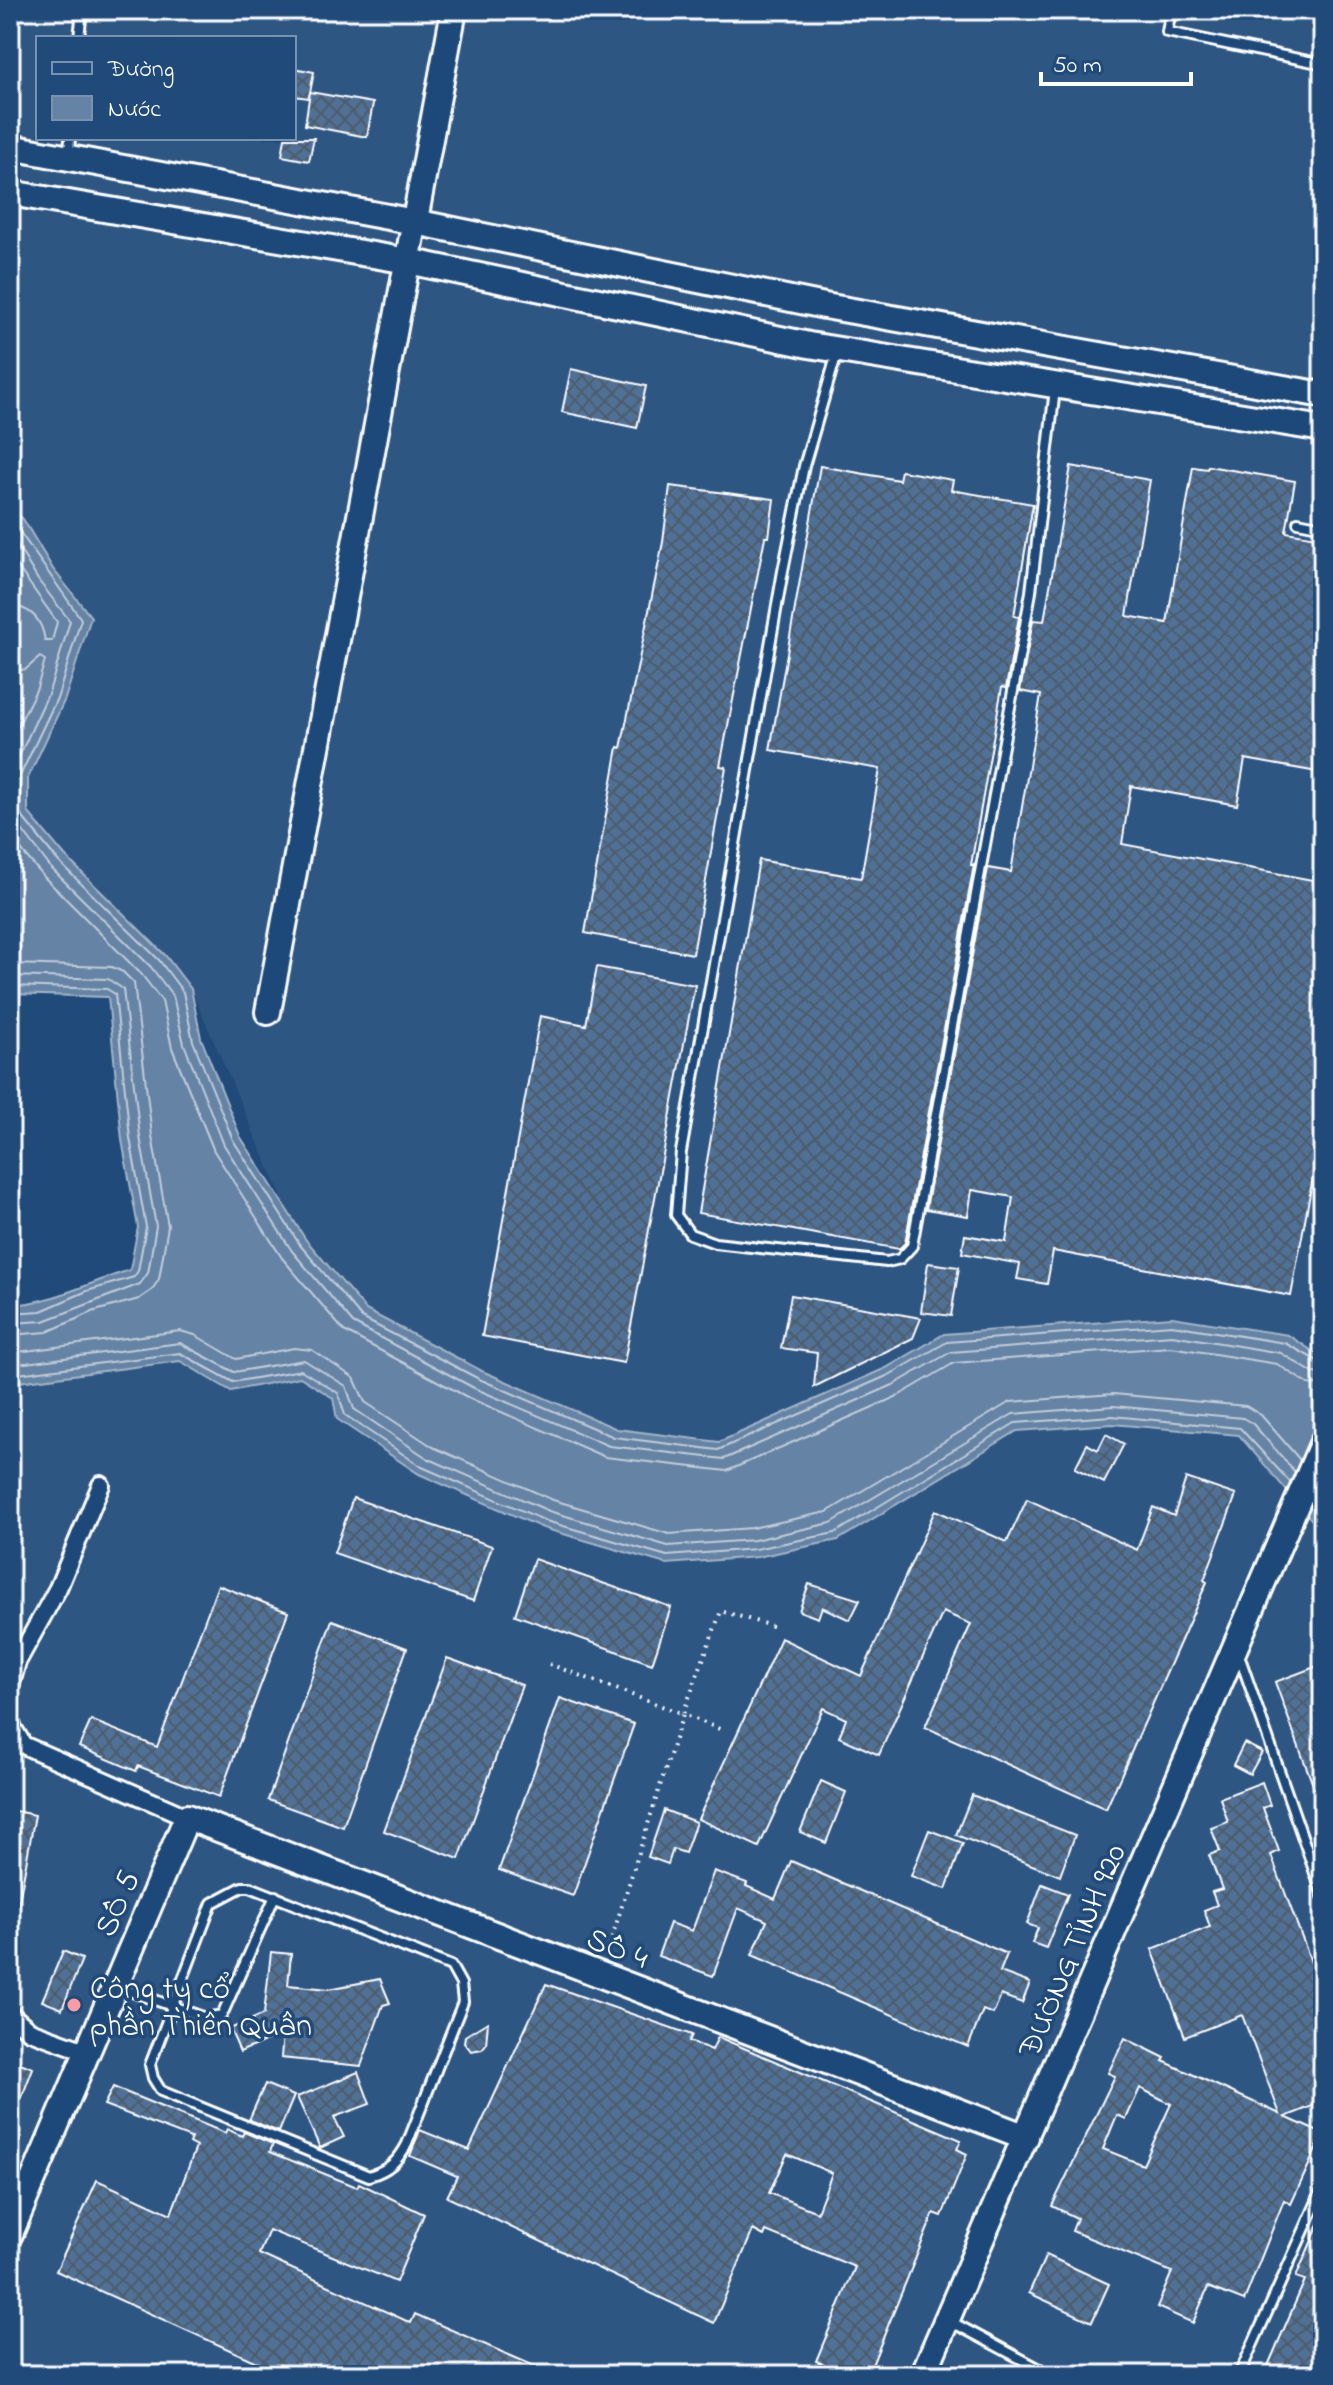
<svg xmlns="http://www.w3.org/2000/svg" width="1333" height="2385" font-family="'Indie Flower',sans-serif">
<defs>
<pattern id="building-cross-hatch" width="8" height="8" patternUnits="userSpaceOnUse" patternTransform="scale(2)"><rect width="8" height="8" fill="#507197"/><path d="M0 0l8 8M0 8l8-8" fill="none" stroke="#4e5b6a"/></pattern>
</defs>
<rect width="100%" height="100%" fill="#1f4a7a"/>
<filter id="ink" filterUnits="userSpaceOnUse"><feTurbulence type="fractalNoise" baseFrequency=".0125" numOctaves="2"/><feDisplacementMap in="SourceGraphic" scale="16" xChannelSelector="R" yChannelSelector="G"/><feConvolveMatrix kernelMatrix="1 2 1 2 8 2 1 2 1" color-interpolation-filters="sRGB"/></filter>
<g filter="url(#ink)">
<path fill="#2e5683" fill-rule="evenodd" d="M10,10H1323V2375H10V1383L180,1361L283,1200L191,989L165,955L65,856L28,812V779L39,751L53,569L23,519L10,507ZM38,38H294V138H38Z"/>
<path fill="#6583a4" stroke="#a3b5c8" stroke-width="2" d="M10,507L23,519L53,569L91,617L65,699L28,778V812L65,856L165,955L191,989L201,1038L240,1136L306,1240L366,1310L482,1371L617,1429L719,1442L886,1368L944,1334L1172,1317L1288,1335L1323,1358V1533L1239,1435L1112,1424L1017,1431L838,1540L757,1557L666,1564L543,1528L419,1474L337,1419L333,1398L300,1377L231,1391L180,1361L10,1383V1305C52,1303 90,1282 130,1270L138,1227L122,1140L108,997L10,994V645L15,640L10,626Z"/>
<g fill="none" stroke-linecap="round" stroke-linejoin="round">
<g stroke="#c1cddb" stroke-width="2">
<path d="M10,518L81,619L58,696L20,776V814L59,862L159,960L183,992L193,1041L233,1140L300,1245L362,1318L479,1379L614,1437L718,1450L889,1375L947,1342L1172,1325L1285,1343L1323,1364"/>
<path d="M10,533L38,580L70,621L49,692L10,776"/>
<path d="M10,556L57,622L52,641H45C42,620 32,607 10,606"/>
<path d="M10,672L26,669L40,657L45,660L37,688L10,742"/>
<path d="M10,814L51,868L151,967L173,996L184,1044L224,1145L292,1251L353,1323L474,1388L609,1446L724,1459L893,1385L951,1352L1172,1335L1281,1353L1313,1373L1323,1374"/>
<path d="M10,837L43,876L142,975L162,1001L172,1048L214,1151L282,1258L344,1331L469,1398L605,1457L727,1471L898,1396L954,1363L1171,1347L1277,1364L1308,1384L1323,1386"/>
<path d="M10,964L112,967L123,972L134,983L152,1136L168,1226L159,1279L152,1290L139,1299L95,1311L47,1332L10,1335"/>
<path d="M10,976L108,979L123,989L140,1137L156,1226L148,1273L140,1284L44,1321L10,1323"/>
<path d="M10,986L107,989L115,994L130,1138L146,1227L138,1271L134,1277L87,1291L41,1311L10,1313"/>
<path d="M10,1353L180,1331L195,1335L236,1359L294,1348L312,1350L354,1378L365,1402L433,1447L553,1500L669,1534L752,1528L827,1512L1010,1402L1113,1394L1246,1406L1261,1415L1300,1460"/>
<path d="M10,1365L180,1343L234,1372L304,1360L346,1386L354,1409L427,1458L549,1511L668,1546L754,1540L831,1523L1013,1414L1113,1406L1243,1418L1253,1424L1295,1472"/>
<path d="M10,1375L180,1353L233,1382L301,1370L338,1393L345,1415L422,1467L546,1521L667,1556L755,1549L835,1533L1015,1423L1112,1416L1240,1428L1290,1482"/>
</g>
</g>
<g fill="url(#building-cross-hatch)" stroke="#fff" stroke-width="2" fill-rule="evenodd">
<path d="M294,68L314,72L309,98L294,96Z"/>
<path d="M310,92L373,103L367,137L305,125Z"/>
<path d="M285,138H314L309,161L282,156Z"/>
<path d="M571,369L646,386L637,428L562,412Z"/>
<path d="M820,466L899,480L901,471L953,480L951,490L1033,504L1014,616L1019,617L1006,688L1002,687L971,865H974L905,1243L899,1249L698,1213L759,860L861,878L880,769L770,750Z"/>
<path d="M1071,466L1150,480L1127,616L1167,623L1193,467L1207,469L1208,466L1295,481L1286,532L1323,538V773L1245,759L1237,805L1131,786L1122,844L1323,882V1123L1291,1296L1053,1251L1047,1284L1017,1279L1020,1264L962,1253L965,1235L1006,1242L1013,1197L972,1190L968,1216L926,1209L988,868L1011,872L1041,695L1020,691L1033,620L1044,621Z"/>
<path d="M670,486L774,499L769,537H765L720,766L726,767L693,954L585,933L618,747L621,748L663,542Z"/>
<path d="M597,967L695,985L624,1363L482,1336L540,1016L586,1025Z"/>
<path d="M928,1263L959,1267L951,1316L921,1312Z"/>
<path d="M791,1295L921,1318L913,1338L814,1387L817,1353L781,1348Z"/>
<path d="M1106,1434L1124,1444L1104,1483L1075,1468L1087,1444L1098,1450Z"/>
<path d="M1186,1478L1236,1495L1204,1580L1207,1582L1106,1809L925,1727L971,1624L943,1612L879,1755L839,1737L846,1719L823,1708L759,1847L698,1819L781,1638L861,1676L935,1510L1007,1542L1027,1499L1137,1550L1153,1507L1174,1516Z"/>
<path d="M353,1498L492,1546L473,1601L334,1553Z"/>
<path d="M534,1559L671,1607L652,1664L515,1615Z"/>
<path d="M809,1584L860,1600L850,1620L822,1607L818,1618L799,1611Z"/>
<path d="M218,1585L288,1612L219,1797L138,1766L136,1771L79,1747L91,1720L157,1747Z"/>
<path d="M332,1620L407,1648L343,1827L268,1800Z"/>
<path d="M447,1658L522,1685L459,1859L384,1831Z"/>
<path d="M1323,1664V1803L1320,1804L1275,1682Z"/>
<path d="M560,1698L634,1724L573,1896L499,1870Z"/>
<path d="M1244,1743L1262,1752L1250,1774L1233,1765Z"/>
<path d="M821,1781L846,1792L826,1843L800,1832Z"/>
<path d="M1262,1782L1270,1805L1263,1808L1279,1851L1271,1855L1320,1986L1314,1988L1323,2013V2102L1285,2117L1323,2134L1291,2204L1284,2200L1244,2301L1208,2287L1193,2323L1157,2307L1172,2272L1072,2231L1077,2218L1052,2206L1115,2076L1108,2073L1125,2038L1165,2058L1163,2061L1280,2114L1242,2015L1185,2037L1152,1949L1210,1927L1204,1910L1217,1905L1212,1892L1222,1889L1209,1855L1220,1851L1211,1828L1228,1822L1220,1798ZM1140,2088L1171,2104L1143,2165L1103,2149L1117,2115L1126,2119Z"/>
<path d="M972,1795L1075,1835L1060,1876L956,1835Z"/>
<path d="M10,1810L35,1815L18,1907L10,1906Z"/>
<path d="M664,1810L696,1822L685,1853L673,1849L668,1864L648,1857Z"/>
<path d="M929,1830L963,1843L946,1889L911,1876Z"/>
<path d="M791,1861L1007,1954L1000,1972L1030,1983L1022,2003L1001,1995L993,2014L983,2010L968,2047L752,1955L767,1921L738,1908L713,1976L658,1956L670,1923L692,1931L714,1871L747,1883L746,1886L775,1899Z"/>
<path d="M1042,1884L1068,1894L1046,1948L1032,1943L1038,1928L1027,1924Z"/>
<path d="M63,1951L82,1959L62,2009L42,2001Z"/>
<path d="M271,1952L291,1954L288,1985L329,1989L380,1979L390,2003L383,2005L361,2066L281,2058L283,2033L240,2052L230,2029L264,2014Z"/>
<path d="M546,1984L692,2035L689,2041L712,2050L718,2037L961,2140L957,2149L967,2154L942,2216L934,2213L868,2375H850L816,2361L855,2267L766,2231L764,2236L753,2230L714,2323L447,2197L457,2176L410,2156L420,2130L469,2150ZM787,2154L832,2173L817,2212L769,2193Z"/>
<path d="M488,2022L486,2044L482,2049L471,2051L464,2042L465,2036Z"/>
<path d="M10,2059L33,2068L11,2125L10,2124Z"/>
<path d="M358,2072L370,2104L334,2117L344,2137L320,2148L297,2097Z"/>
<path d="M265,2084L294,2096L279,2132L249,2120Z"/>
<path d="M113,2087L225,2133L227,2129L242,2136L244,2132L273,2144L270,2152L357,2187L359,2183L424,2214L396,2282L269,2230L259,2254L411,2323L415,2314L555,2375H285L56,2271L97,2180L171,2214L196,2147L189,2143L191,2138L104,2105Z"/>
<path d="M1323,2215V2375H1264L1305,2280L1296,2277Z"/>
<path d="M1046,2255L1109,2284L1092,2322L1029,2293Z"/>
</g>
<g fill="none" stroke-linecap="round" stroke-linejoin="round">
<g stroke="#fff" stroke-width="14">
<g id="lane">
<path d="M1171,10L1167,32L1323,64"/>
<path d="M79,38L82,10"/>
<path d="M69,154L70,138"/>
<path d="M837,353L804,466L783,571L681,1152L676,1215L690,1234L715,1243L887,1262L900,1259L912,1246L1031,592L1055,389"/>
<path d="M1298,522L1323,527"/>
<path d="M1239,1655L1323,1896"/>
<path d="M242,1887H250L451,1966L461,1984L463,2002L407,2144C398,2161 389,2170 369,2176L161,2091L153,2078L150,2065L212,1903Z"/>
<path d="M118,1987L206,2018L222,2015L275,1896"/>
<path d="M948,2320L1051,2375"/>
<path d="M1239,2375L1323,2188"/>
</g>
</g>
<g stroke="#fff" stroke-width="22">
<g id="street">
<path d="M10,1687L17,1662L58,1588L101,1485"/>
<path d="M10,1723L23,1745L187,1817"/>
<path d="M10,2014L30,2031L88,2052"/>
</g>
</g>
<g stroke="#fff" stroke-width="30">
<g id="secondary">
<path d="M10,147L415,222L825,306L1323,395"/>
<path d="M10,193L408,261L809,345L1323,429"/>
<path d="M268,1012L454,10"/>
<path d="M10,2234L187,1817L1026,2137"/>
<path d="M923,2375L1323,1442"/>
</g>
</g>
<g stroke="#fff" stroke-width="4" stroke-dasharray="2 6" stroke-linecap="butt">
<path d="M549,1664L683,1714L721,1611L775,1627"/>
<path d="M607,1953L683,1714L722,1730"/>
</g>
<use href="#lane" stroke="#1f4a7a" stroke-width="8"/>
<use href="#street" stroke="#1f4a7a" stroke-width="16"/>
<use href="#secondary" stroke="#1f4a7a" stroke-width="24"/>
</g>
</g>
<circle fill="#ff9aa2" stroke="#1f4a7a" stroke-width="3" cx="74" cy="2005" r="8"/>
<g text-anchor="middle" stroke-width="7" stroke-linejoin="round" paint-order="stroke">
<g font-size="32" fill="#fff" stroke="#1f4a7a">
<text transform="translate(116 1903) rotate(-67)" y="11">SỐ 5</text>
<text transform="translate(618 1947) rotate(21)" y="11">SỐ 4</text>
<text transform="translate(1071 1950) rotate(-67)" y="11">ĐƯỜNG TỈNH 920</text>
</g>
<g font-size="32" fill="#fff" stroke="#1f4a7a" text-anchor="start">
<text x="90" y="1998">Công ty cổ<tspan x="90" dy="37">phần Thiên Quân</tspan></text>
</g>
</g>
<rect width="1333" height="2385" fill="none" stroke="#1f4a7a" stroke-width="40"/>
<rect x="20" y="20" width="1293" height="2345" fill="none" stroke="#fff" stroke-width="3" filter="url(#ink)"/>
<rect x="36" y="36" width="260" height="104" fill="#1f4a7a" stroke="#7992af" stroke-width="2"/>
<rect x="52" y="62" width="40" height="12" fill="#1f4a7a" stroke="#7992af" stroke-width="2"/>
<text x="108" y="76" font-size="24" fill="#ffffff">Đường</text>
<rect x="52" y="96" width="40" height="24" fill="#6583a4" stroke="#7992af" stroke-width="2"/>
<text x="108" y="116" font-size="24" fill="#ffffff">Nước</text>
<path d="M1041 72v12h150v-12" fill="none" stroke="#ffffff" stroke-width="4"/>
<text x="1053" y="72" font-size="24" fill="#ffffff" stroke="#1f4a7a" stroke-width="6" paint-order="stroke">50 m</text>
</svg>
